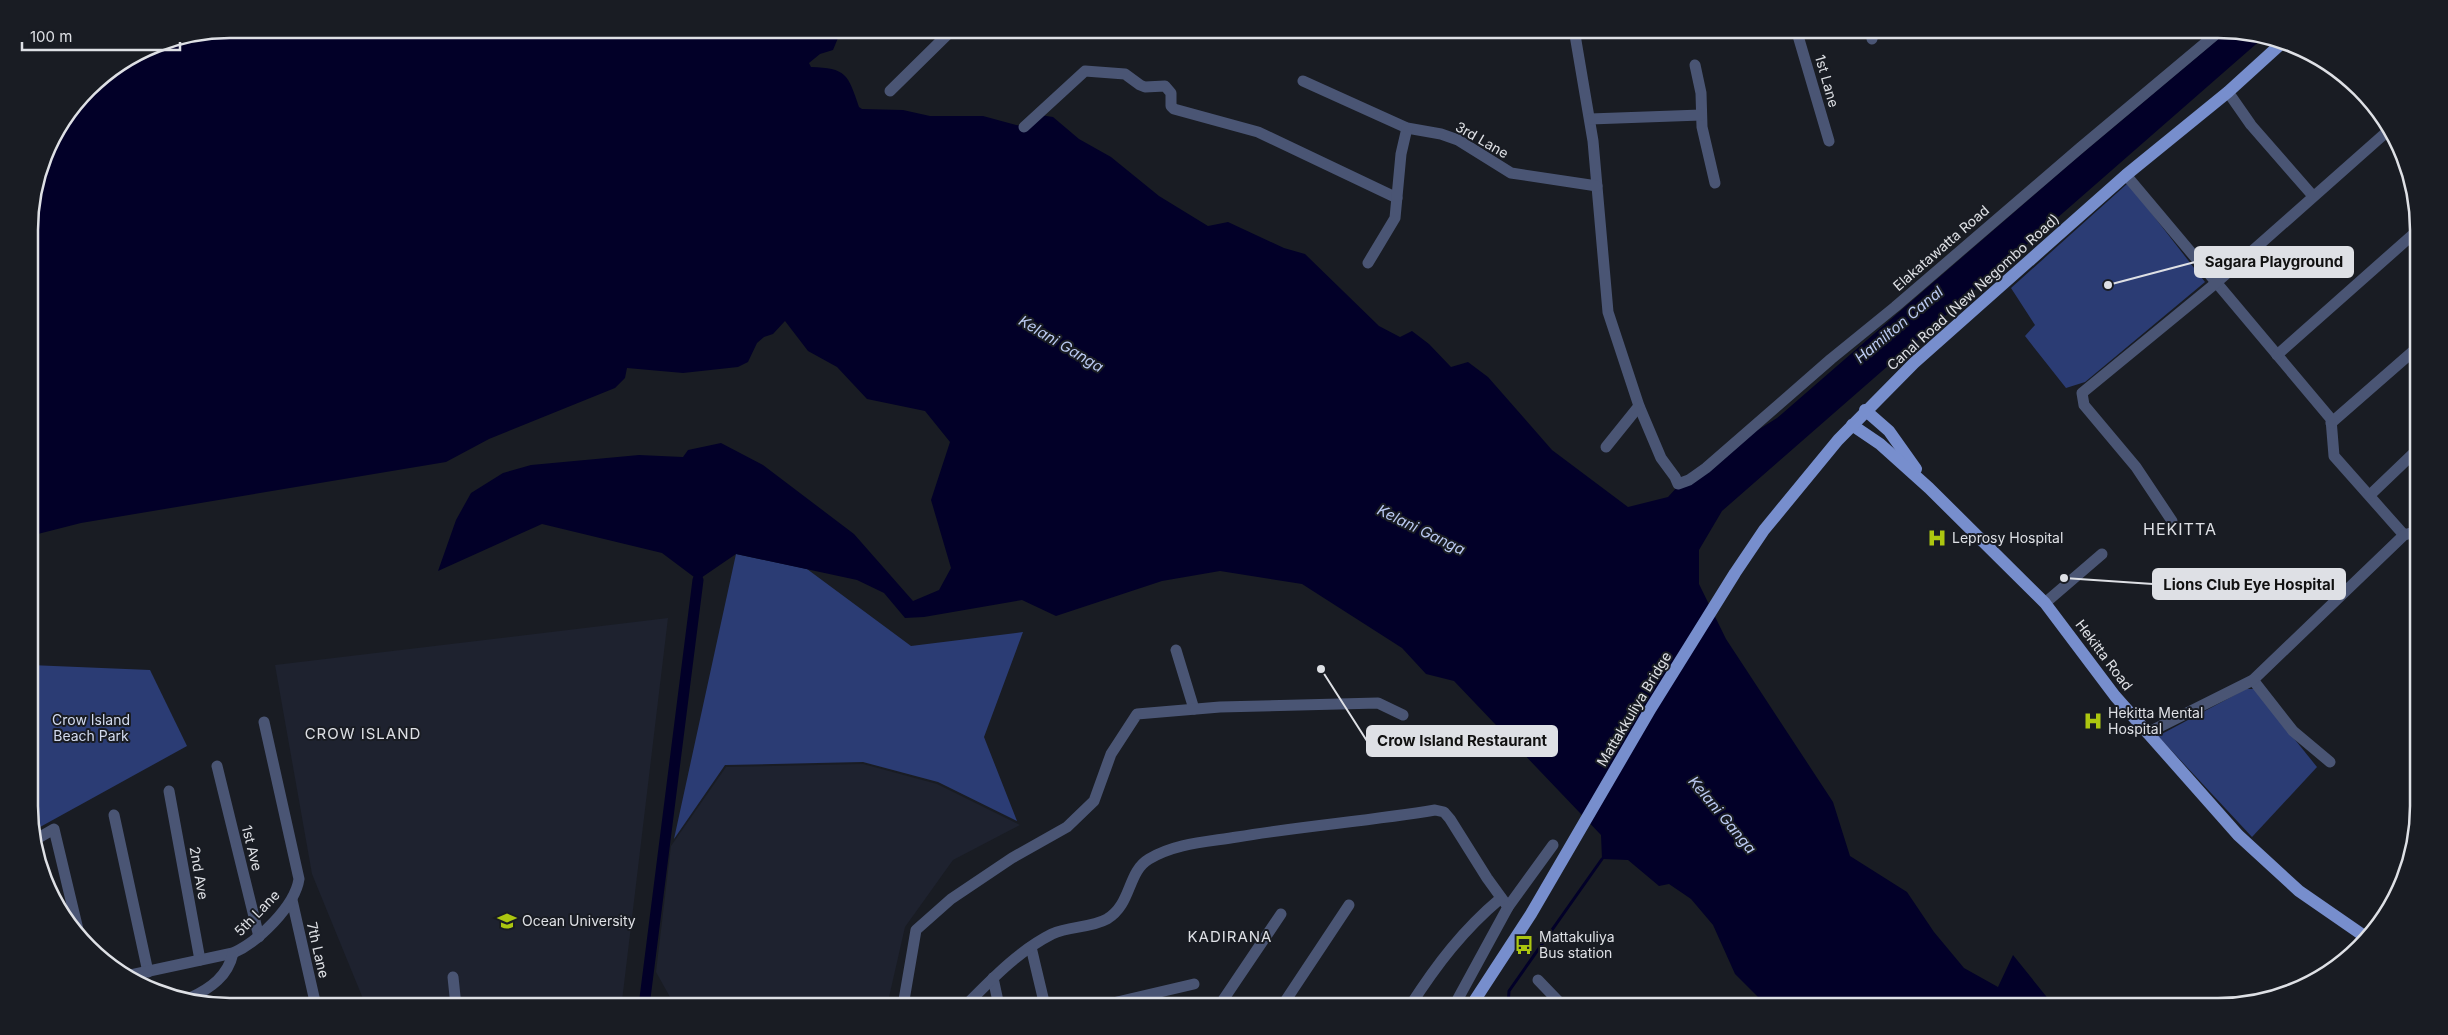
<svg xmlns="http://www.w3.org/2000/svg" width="2448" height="1035" font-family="Inter,sans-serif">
<rect width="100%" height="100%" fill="#191c23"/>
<g fill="#1e222f">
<path d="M668,618L622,1001L606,1006H366L312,874L275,665Z"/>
<path d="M863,764L937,784L1020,825L953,860L905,927L887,1006H675L656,972L671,846L726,767Z"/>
</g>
<g fill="#2b3c74">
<path d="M2128,183L2205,282L2085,382L2066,388L2025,336L2035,325L2011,288Z"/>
<path d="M736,554L807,569L911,646L1023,632L984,737L1017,821L938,782L863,762L725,765L674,839Z"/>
<path d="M30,665L150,670L187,746L31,832Z"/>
<path d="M2246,689H2254L2317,767L2252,837L2158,736Z"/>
</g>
<path fill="#020028" d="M230,29H847L838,38L833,50L820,54L809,63L811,67C846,68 848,74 859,107L862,109L903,110L930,116H983L1024,127L1040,115L1053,117L1079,139L1111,157L1159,196L1208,226L1228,222L1284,248L1305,254L1379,326L1400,337L1412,331L1429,344L1451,367L1468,362L1488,377L1552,450L1628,507L1668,497L1691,472L1777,418L2065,168L2228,31L2263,38L1722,511L1699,550V584L1726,639L1833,802L1850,856L1907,892L1934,932L1964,968L1998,987L2013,955L2054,1006H1763L1758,997L1735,974L1713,925L1691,899L1669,884L1659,886L1628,860L1602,859L1601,835L1454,681L1426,674L1402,648L1302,584L1220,571L1162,581L1056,616L1022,600L924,617L905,618L884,593L857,580L736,554L698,580L662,553L542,524L438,571L456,520L471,493L503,473L531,465L639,455L683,457L688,450L721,443L763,465L854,534L913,601L939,590L951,568L931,500L950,442L925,411L867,399L837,367L808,351L785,321L773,334L764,337L757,343L748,362L738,367L683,373L627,368L625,378L615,388L489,439L446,462L81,523L30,536L29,216L50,140L97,79L153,44Z"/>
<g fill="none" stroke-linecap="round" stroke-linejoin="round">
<path stroke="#020028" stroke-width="3" d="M1508,1006L1509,991L1602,859"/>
<path stroke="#020028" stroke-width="11" d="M644,1006L698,580"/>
<g stroke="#4a5574" stroke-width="11">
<path d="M1574,29L1593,141L1608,312L1639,406L1661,458L1675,477L1678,484L1689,480L1706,468L1831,359L1895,307L2080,148L2222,29"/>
<path d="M1796,29L1829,141"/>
<path d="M1872,39L1874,29"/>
<path d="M1695,65L1701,93L1702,127L1715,183"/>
<path d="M1303,81L1407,128L1441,134L1458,140L1511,173L1597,186"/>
<path d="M890,91L953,29"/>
<path d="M2228,92L2251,125L2313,196"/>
<path d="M1590,119L1701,115"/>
<path d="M1024,127L1085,71L1125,74L1140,85L1145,87L1165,86L1171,93V106L1174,109L1258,132L1397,198"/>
<path d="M2126,175L2331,419L2334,456L2404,535L2418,531"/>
<path d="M1368,263L1395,218L1401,154L1407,128"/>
<path d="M2277,355L2418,230"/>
<path d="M2331,423L2418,347"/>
<path d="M1606,447L1639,406"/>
<path d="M2370,495L2418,449"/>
<path d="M2172,521L2136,467L2084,405L2082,393L2216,283L2390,129"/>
<path d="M2045,603L2102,554"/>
<path d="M1176,650L1194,709"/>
<path d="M2253,680L2293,731L2330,762"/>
<path d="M2147,733L2253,680L2404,535"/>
<path d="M217,766L259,937"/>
<path d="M169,791L200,960"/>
<path d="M114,815L148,972"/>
<path d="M33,841L54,829L80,938"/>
<path d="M292,900L316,1006"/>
<path d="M1508,907L1553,845"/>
<path d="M1031,947L1045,1006"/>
<path d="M126,976L233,953C258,942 295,906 299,879L264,722"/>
<path d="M453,977L456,1006"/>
<path d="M993,978L999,1006"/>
<path d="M1538,980L1563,1006"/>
<path d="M190,998C211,988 228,976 233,953"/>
<path d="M903,1006L916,930L951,899L1012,858L1067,827L1094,801L1111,754L1137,714L1220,707L1378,703L1403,715"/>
<path d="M965,1006C991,980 1018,951 1052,934C1069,926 1091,928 1107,919C1132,904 1127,872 1149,859C1176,843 1207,842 1237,837C1303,826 1369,821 1435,810L1444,812L1450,819L1487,878L1508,907L1454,1006"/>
<path d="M1100,1006L1194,984"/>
<path d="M1219,1006L1281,914"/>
<path d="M1282,1006L1349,905"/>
<path d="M1410,1006C1437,964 1463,930 1501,898"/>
</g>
<g stroke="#778ecd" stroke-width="12">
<path d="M1865,410L1889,431L1916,469"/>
<path d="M1852,425L1880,444L1929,488L2045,603L2115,696L2238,835L2299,891L2367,938"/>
<path d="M1471,1006L1531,914L1651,708L1735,573L1764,530L1838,440L1914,363L2126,175L2228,92L2283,42"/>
</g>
</g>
<defs>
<g id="hospital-bare" transform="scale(1.5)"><path d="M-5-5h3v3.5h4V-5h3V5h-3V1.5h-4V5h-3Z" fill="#acc610" stroke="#191c23" stroke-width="2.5" paint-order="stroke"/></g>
<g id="university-bare" transform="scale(1.5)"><path d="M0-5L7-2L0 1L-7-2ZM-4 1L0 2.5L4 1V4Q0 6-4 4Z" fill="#acc610" stroke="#191c23" stroke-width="2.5" paint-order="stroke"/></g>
<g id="bus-bare" transform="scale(1.5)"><path d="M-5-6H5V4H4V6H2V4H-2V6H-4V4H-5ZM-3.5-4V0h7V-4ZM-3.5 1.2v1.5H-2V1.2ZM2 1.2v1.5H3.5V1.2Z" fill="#acc610" stroke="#191c23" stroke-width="2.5" paint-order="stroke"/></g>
</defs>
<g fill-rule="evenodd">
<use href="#hospital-bare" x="1937" y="538"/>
<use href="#hospital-bare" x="2093" y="721"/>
<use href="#university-bare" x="507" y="921"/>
<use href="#bus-bare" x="1524" y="945"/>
</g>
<g text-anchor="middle" stroke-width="4" stroke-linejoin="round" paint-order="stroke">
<g font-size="14" fill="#dee0e5" stroke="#191c23">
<text transform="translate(1827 81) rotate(74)" y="5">1st Lane</text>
<text transform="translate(1482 140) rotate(30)" y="5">3rd Lane</text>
<text transform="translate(1941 248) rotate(-41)" y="5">Elakatawatta Road</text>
<text transform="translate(1973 292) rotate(-42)" y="5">Canal Road (New Negombo Road)</text>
<text transform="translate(2104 655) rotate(53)" y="5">Hekitta Road</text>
<text transform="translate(1634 709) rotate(-59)" y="5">Mattakkuliya Bridge</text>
<text transform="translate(252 848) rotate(76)" y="5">1st Ave</text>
<text transform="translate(199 873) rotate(80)" y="5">2nd Ave</text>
<text transform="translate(257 913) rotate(-46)" y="5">5th Lane</text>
<text transform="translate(318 950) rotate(77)" y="5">7th Lane</text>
</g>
<g font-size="14" fill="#dee0e5" stroke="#191c23" text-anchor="start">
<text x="1952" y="543">Leprosy Hospital</text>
<text x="2108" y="718">Hekitta Mental<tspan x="2108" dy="16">Hospital</tspan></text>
<text x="522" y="926">Ocean University</text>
<text x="1539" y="942">Mattakuliya<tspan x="1539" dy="16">Bus station</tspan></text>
</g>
<g font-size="14" fill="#d3dbef" stroke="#191c23">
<text x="91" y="725">Crow Island<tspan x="91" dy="16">Beach Park</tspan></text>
</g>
<g font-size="15" font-style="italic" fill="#bbcaf2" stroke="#191c23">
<text transform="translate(1899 325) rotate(-40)" y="5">Hamilton Canal</text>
<text transform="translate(1061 344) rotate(31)" y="5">Kelani Ganga</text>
<text transform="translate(1421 530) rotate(26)" y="5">Kelani Ganga</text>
<text transform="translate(1722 815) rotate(50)" y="5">Kelani Ganga</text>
</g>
<g font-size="15" letter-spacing="1" fill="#dee0e5" stroke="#191c23">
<text x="363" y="739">CROW ISLAND</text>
<text x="1230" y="942">KADIRANA</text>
</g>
<g font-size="16" letter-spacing="1" fill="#dee0e5" stroke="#191c23">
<text x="2180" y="535">HEKITTA</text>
</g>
</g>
<path d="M0 0H2448V1035H0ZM230 38H2218A192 192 0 0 1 2410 230V806A192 192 0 0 1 2218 998H230A192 192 0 0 1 38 806V230A192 192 0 0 1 230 38Z" fill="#191c23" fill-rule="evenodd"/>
<path fill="none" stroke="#dee0e5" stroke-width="2.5" d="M230 38H2218A192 192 0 0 1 2410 230V806A192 192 0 0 1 2218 998H230A192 192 0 0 1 38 806V230A192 192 0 0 1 230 38Z"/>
<path fill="none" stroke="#dee0e5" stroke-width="2" d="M2108 285L2195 262M2064 578L2153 584M1321 669L1367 741"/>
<g fill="#dee0e5" stroke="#191c23" stroke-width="2">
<circle cx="2108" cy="285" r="5"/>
<circle cx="2064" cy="578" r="5"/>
<circle cx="1321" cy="669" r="5"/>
</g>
<g fill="#dee0e5" stroke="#dee0e5" stroke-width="2">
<rect x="2195" y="247" width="158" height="30" rx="5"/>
<rect x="2153" y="569" width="192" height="30" rx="5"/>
<rect x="1367" y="726" width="190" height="30" rx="5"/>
</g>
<g font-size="15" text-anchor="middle" font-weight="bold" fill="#111">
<text x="2274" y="267">Sagara Playground</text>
<text x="2249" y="590">Lions Club Eye Hospital</text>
<text x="1462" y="746">Crow Island Restaurant</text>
</g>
<path d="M22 42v8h158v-8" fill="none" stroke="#dee0e5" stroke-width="2.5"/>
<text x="30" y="42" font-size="15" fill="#dee0e5" stroke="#191c23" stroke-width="4" paint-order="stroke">100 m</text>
</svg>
